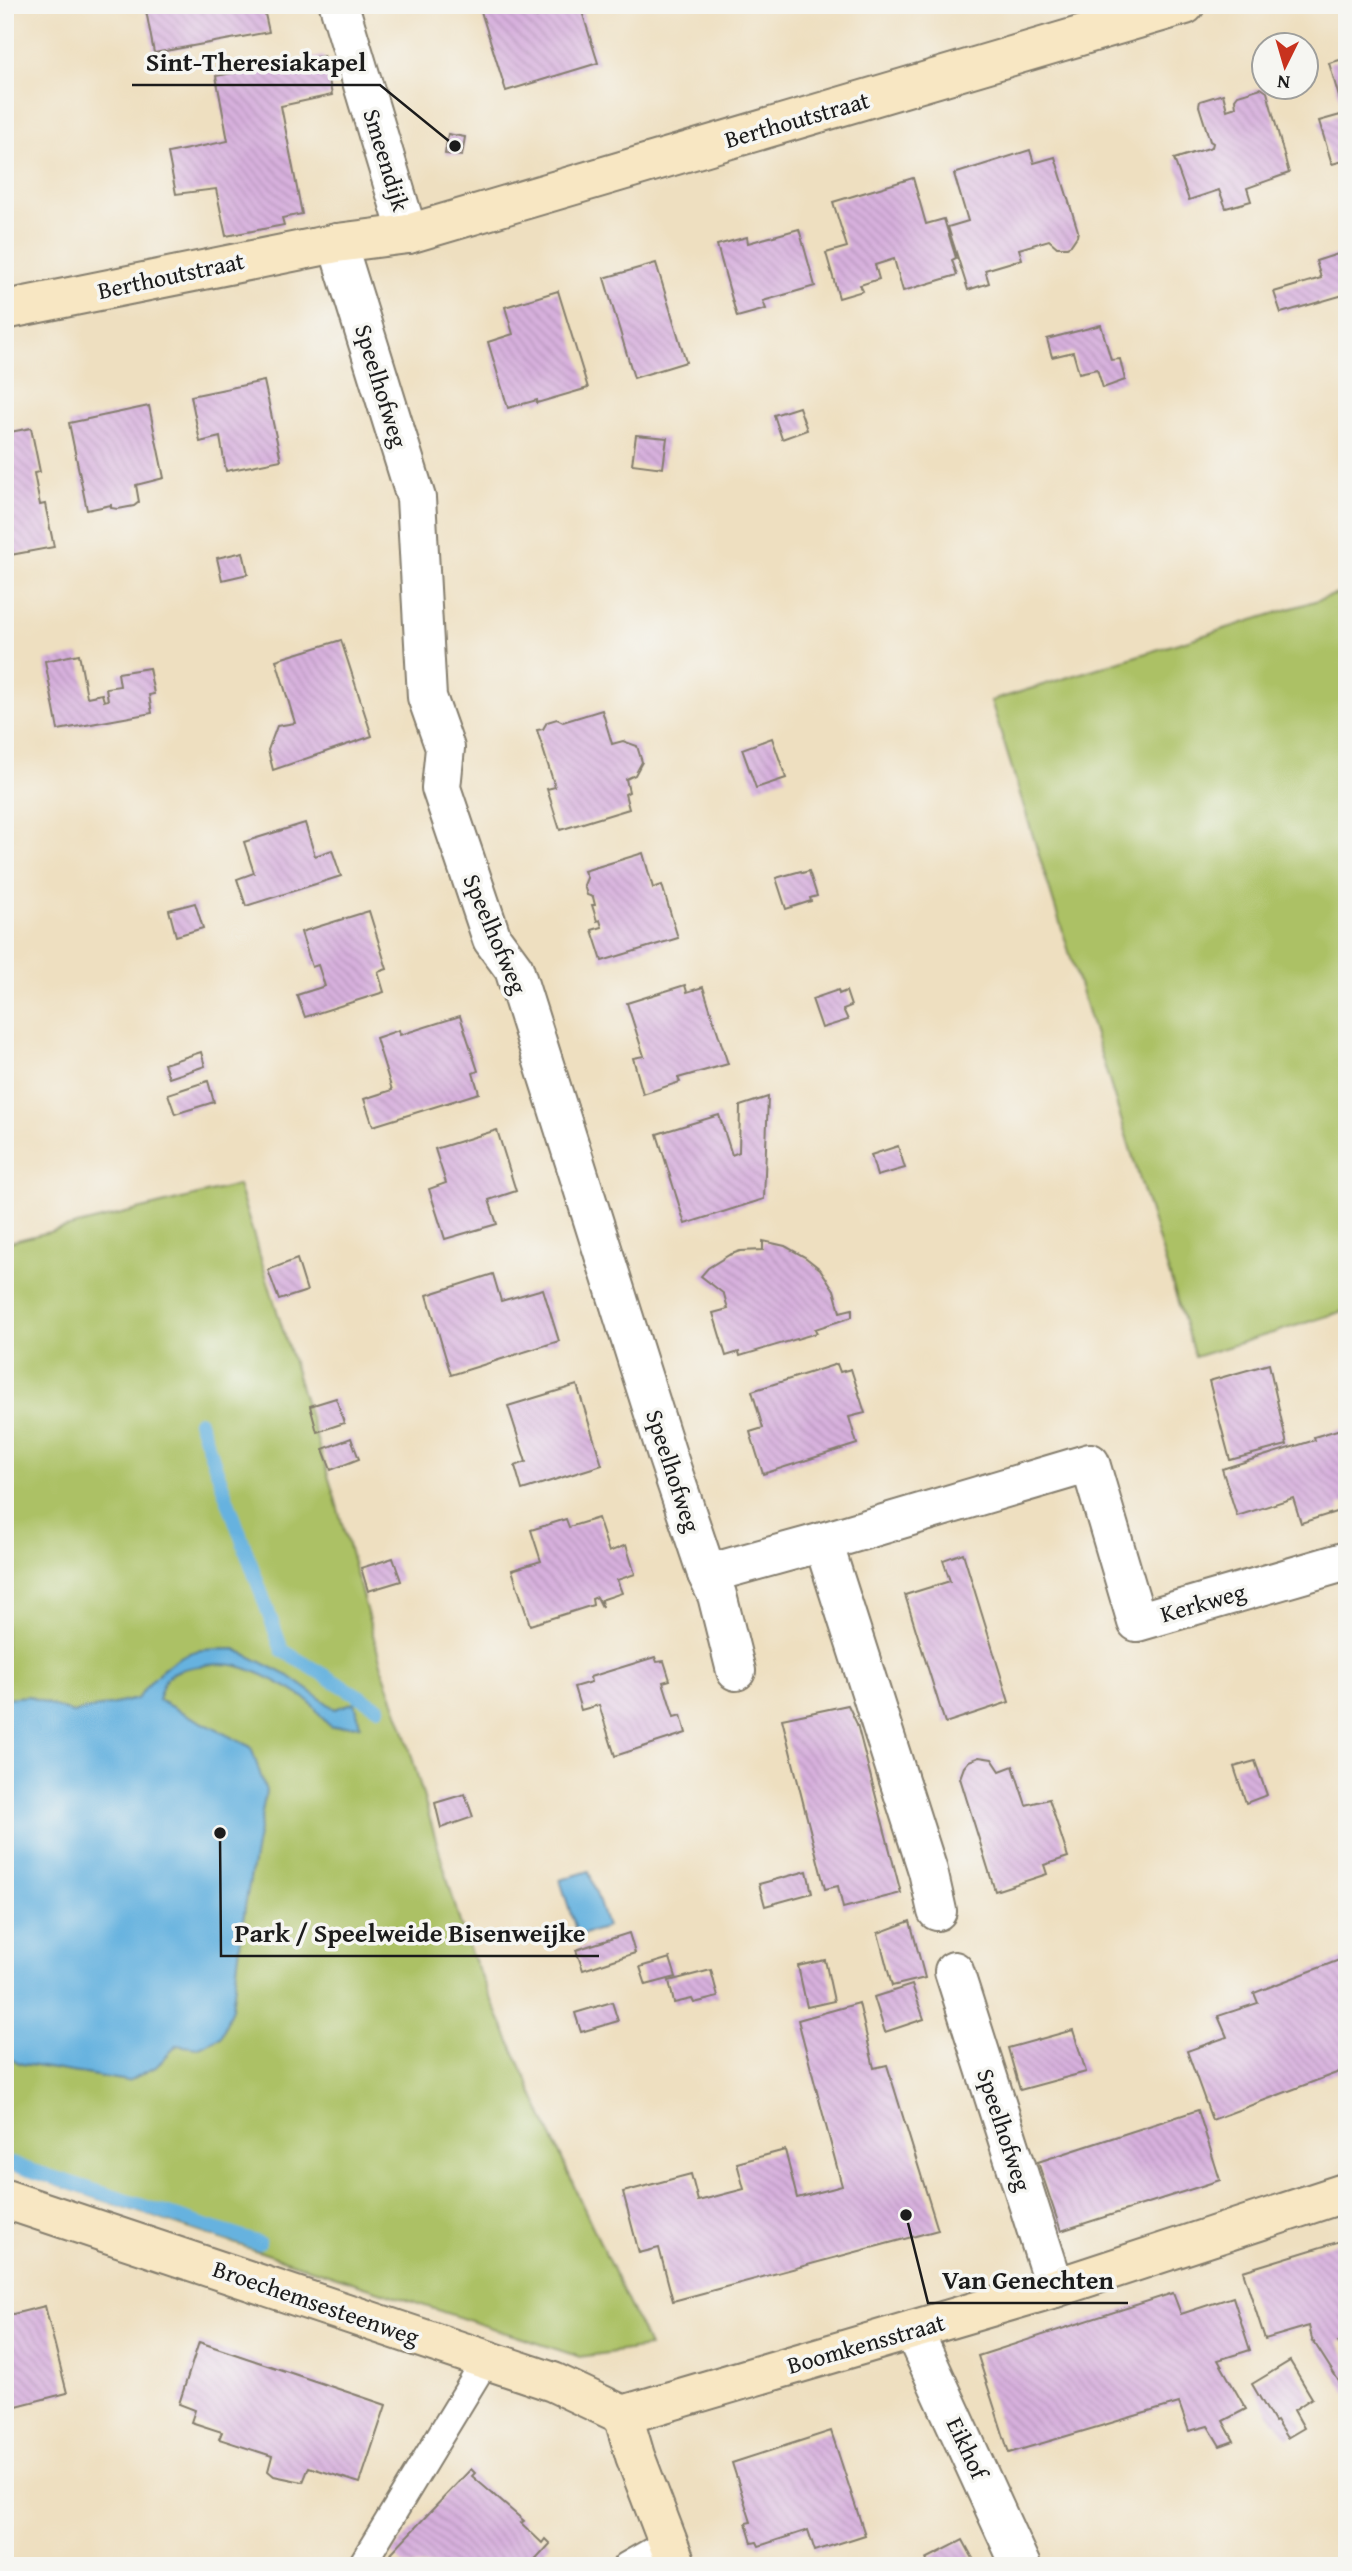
<svg xmlns="http://www.w3.org/2000/svg" width="1352" height="2571" font-family="'Gentium Book Plus',serif">
<defs>
<pattern id="building-back-hatch" width="6" height="6" patternUnits="userSpaceOnUse" patternTransform="scale(1.75)"><rect width="6" height="6" fill="#d7b0dd"/><path d="M-1 5l2 2M0 0l6 6M5-1l2 2" fill="none" stroke="#b897bd"/></pattern>
</defs>
<rect width="100%" height="100%" fill="#f6f6f2"/>
<filter id="ink" filterUnits="userSpaceOnUse"><feTurbulence type="fractalNoise" baseFrequency=".0143" numOctaves="2"/><feDisplacementMap in="SourceGraphic" scale="14" xChannelSelector="R" yChannelSelector="G"/><feConvolveMatrix kernelMatrix="1 2 1 2 8 2 1 2 1" color-interpolation-filters="sRGB"/></filter>
<filter id="wash" filterUnits="userSpaceOnUse"><feTurbulence type="fractalNoise" baseFrequency=".00686" numOctaves="4" result="noise"/><feDisplacementMap in="SourceGraphic" scale="28" xChannelSelector="R" yChannelSelector="G"/><feGaussianBlur stdDeviation="1.57" result="paint"/><feColorMatrix in="noise" values="0 0 0 0 0 0 0 0 0 0 0 0 0 0 0 0 0 1.4 0 .05"/><feComposite in="paint" operator="in"/></filter>
<g filter="url(#wash)">
<rect width="100%" height="100%" fill="#eedfc0"/>
<g fill="#acc165" stroke="#646e40" stroke-width="2">
<path d="M1347,591V1310L1195,1357L991,701Z"/>
<path d="M238,1185L335,1498L384,1674L403,1726L465,1940L582,2204L649,2347L580,2357L5,2168V1243Z"/>
</g>
<g fill="#66b2df" stroke="#41677e" stroke-width="2">
<path d="M235,1649L289,1676L335,1709L355,1702L360,1725L331,1727C321,1719 316,1706 306,1699C288,1687 258,1671 238,1666C223,1662 186,1666 173,1673C163,1678 161,1691 158,1700L251,1747L266,1791L245,1907L232,2008L221,2037L197,2048L177,2045L156,2067L128,2081L22,2064L5,2057V1698L28,1696L72,1713L137,1699C151,1679 170,1657 196,1651C208,1648 223,1650 235,1649Z"/>
<path d="M589,1871L607,1927L578,1936L560,1880Z"/>
</g>
<g fill="none" stroke-linecap="round" stroke-linejoin="round">
<g stroke="#66b2df" stroke-width="14">
<path d="M199,1421L282,1650L379,1708"/>
<path d="M5,2162L259,2243"/>
</g>
</g>
<g id="blocks">
<g fill="url(#building-back-hatch)">
<path d="M145,5H263L269,32L154,53Z"/>
<path d="M479,5H531L535,17L580,5L598,63L506,91Z"/>
<path d="M324,56L332,95L281,106L302,214L282,218L284,225L226,236L216,189L176,194L168,153L228,141L216,76Z"/>
<path d="M1347,58V160L1332,164L1319,121L1344,114L1329,63Z"/>
<path d="M1261,88L1267,92L1289,173L1247,188L1251,201L1226,208L1219,190L1189,200L1174,159L1212,147L1213,143L1210,141L1199,106L1200,101L1223,94L1227,110L1236,107L1235,99L1238,95Z"/>
<path d="M448,134L465,137L462,156L445,154Z"/>
<path d="M1030,150L1034,163L1055,157L1078,231L1077,236L1071,245L1067,247H1057L1049,240L1019,249L1022,259L985,270L989,283L968,290L948,227L968,221L954,174Z"/>
<path d="M913,178L926,224L944,219L956,258L952,260L957,275L903,291L894,259L875,265L879,279L860,285L863,291L839,298L826,253L847,247L833,202Z"/>
<path d="M799,229L815,286L763,301L766,309L737,317L717,245L747,237L748,243Z"/>
<path d="M1347,251V294L1281,313L1274,292L1321,278L1316,261Z"/>
<path d="M656,263L686,362L634,378L604,278Z"/>
<path d="M558,291L588,388L537,403V400L508,408L488,342L513,334L505,307Z"/>
<path d="M1101,325L1111,360L1120,359L1125,380L1103,388L1097,369L1079,373L1073,352L1052,357L1047,339Z"/>
<path d="M264,381L281,460L226,471L220,437L200,442L191,396Z"/>
<path d="M149,406L164,478L136,485L139,502L134,506L118,509L111,508V505L87,510L69,423Z"/>
<path d="M799,407L807,430L782,439L774,415Z"/>
<path d="M31,428L40,472L34,473L40,505L45,504L54,547L5,556V433Z"/>
<path d="M636,435L667,438L663,468L632,464Z"/>
<path d="M243,552L248,574L222,580L217,558Z"/>
<path d="M341,640L372,736L273,770L268,750L277,726L295,723L276,660Z"/>
<path d="M79,654L87,697L102,694L104,701L108,700L106,688L120,686L118,673L149,668L154,694L149,695L152,713L58,730L45,661Z"/>
<path d="M602,710L612,744L623,741L637,746L642,762L635,775L626,779L629,792L625,794L629,809L560,830L547,789L555,787L537,730L543,729L547,722L557,719L563,722Z"/>
<path d="M772,738L786,778L756,788L742,749Z"/>
<path d="M305,823L315,856L332,850L341,876L246,906L237,879L254,873L244,842Z"/>
<path d="M643,853L653,888L662,885L678,938L602,961L592,930L602,927L600,920L597,921L592,905H595L593,897L587,895L584,885L587,878L584,871Z"/>
<path d="M801,871L802,873L809,871L817,896L810,898L811,901L786,909L776,878Z"/>
<path d="M195,903L203,928L176,936L169,910Z"/>
<path d="M369,911L387,969L378,972L384,992L305,1017L297,995L325,986L318,965L312,967L301,932Z"/>
<path d="M685,985L687,992L703,987L728,1064L678,1078L680,1082L643,1094L633,1058L644,1056L627,1003Z"/>
<path d="M838,990L839,994L846,991L851,1006L843,1009L848,1020L822,1028L812,999Z"/>
<path d="M460,1016L478,1071L473,1073L479,1093L373,1126L364,1099L392,1090L376,1038L399,1030L400,1035Z"/>
<path d="M201,1052L205,1066L169,1078L164,1064Z"/>
<path d="M208,1081L214,1102L175,1114L168,1094Z"/>
<path d="M768,1097L764,1199L685,1224L657,1134L719,1115L732,1155L739,1152L740,1106Z"/>
<path d="M497,1130L516,1191L489,1200L497,1224L445,1239L429,1189L446,1183L435,1149Z"/>
<path d="M898,1146L905,1168L877,1176L871,1155Z"/>
<path d="M763,1241L785,1246L805,1257L820,1269L834,1290L840,1312L852,1309V1317L815,1329L817,1333L740,1356L739,1352L726,1356L713,1313L728,1309L724,1294L701,1276L708,1268L729,1255L740,1251L763,1250Z"/>
<path d="M297,1259L307,1291L279,1300L268,1270Z"/>
<path d="M493,1274L501,1301L543,1289L559,1341L451,1375L427,1295Z"/>
<path d="M837,1364L840,1372L851,1369L865,1413L849,1417L857,1444L763,1474L750,1432L763,1428L752,1391Z"/>
<path d="M1269,1364L1287,1445L1230,1460L1209,1381Z"/>
<path d="M577,1385L602,1465L522,1490L515,1466L526,1462L508,1406Z"/>
<path d="M336,1398L344,1423L317,1432L310,1406Z"/>
<path d="M1347,1427V1502L1338,1505L1339,1511L1301,1523L1293,1498L1237,1516L1222,1469L1315,1440L1314,1437Z"/>
<path d="M351,1438L359,1459L331,1470L323,1449Z"/>
<path d="M598,1518L609,1552L626,1545L635,1574L617,1580L622,1593L601,1600L602,1607L597,1597L592,1599L593,1605L530,1625L512,1570L541,1561L531,1530L566,1519L569,1527Z"/>
<path d="M963,1553L1009,1702L945,1723L905,1595L950,1581L943,1560Z"/>
<path d="M393,1558L401,1581L368,1591L361,1568Z"/>
<path d="M655,1657L657,1662L664,1661L670,1680L663,1682L674,1717L681,1715L686,1733L615,1756L599,1705L581,1710L574,1687L591,1682L590,1677Z"/>
<path d="M848,1705L857,1724L901,1893L843,1908L838,1886L825,1889L782,1719Z"/>
<path d="M979,1757L992,1759L1000,1771L1013,1766L1026,1805L1049,1799L1068,1857L1044,1865L1047,1874L995,1891L960,1778L964,1767L969,1761Z"/>
<path d="M1255,1761L1267,1795L1246,1803L1234,1767Z"/>
<path d="M465,1794L473,1817L441,1828L435,1803Z"/>
<path d="M807,1871L812,1893L765,1906L759,1884Z"/>
<path d="M910,1921L925,1978L892,1986L878,1933Z"/>
<path d="M629,1933L635,1953L583,1970L576,1950Z"/>
<path d="M1347,1957V2069L1212,2120L1187,2051L1227,2037L1218,2016L1258,2003L1254,1993Z"/>
<path d="M670,1958L676,1977L646,1985L640,1967Z"/>
<path d="M825,1960L834,2001L807,2007L798,1966Z"/>
<path d="M711,1970L718,1997L694,2003L692,1999L674,2003L669,1981Z"/>
<path d="M912,1985L924,2019L885,2032L874,1997Z"/>
<path d="M612,2002L618,2021L581,2032L575,2013Z"/>
<path d="M859,2003L874,2068L887,2065L938,2230L673,2301L659,2248L639,2253L623,2192L691,2174L698,2201L744,2189L737,2163L785,2150L797,2198L842,2186L798,2020Z"/>
<path d="M1073,2030L1086,2072L1020,2090L1008,2048Z"/>
<path d="M1198,2110L1220,2180L1061,2231L1038,2162Z"/>
<path d="M1347,2239V2339L1338,2342L1347,2357V2394L1312,2339L1309,2326L1265,2339L1243,2271Z"/>
<path d="M1173,2293L1181,2314L1233,2297L1250,2350L1218,2360L1246,2409L1223,2421L1234,2441L1220,2446L1208,2426L1189,2431L1179,2403L1009,2453L978,2356Z"/>
<path d="M45,2306L67,2393L5,2409V2316Z"/>
<path d="M199,2342L386,2405L360,2483L309,2467L303,2482L274,2476L268,2471L272,2456L219,2439L222,2432L191,2422L195,2410L179,2404Z"/>
<path d="M1290,2361L1312,2398L1294,2410L1304,2428L1287,2438L1276,2421L1274,2422L1252,2384Z"/>
<path d="M831,2431L865,2535L815,2551L808,2530L759,2546L757,2542L752,2543L746,2523L751,2522L732,2463Z"/>
<path d="M471,2469L475,2473L472,2476L524,2521L521,2523L542,2543L545,2539L550,2544L530,2566H405L391,2553Z"/>
<path d="M963,2540L977,2566H929L926,2559Z"/>
</g>
</g>
</g>
<g filter="url(#ink)">
<use href="#blocks" fill-opacity="0" stroke="#857e6e" stroke-width="2"/>
<g fill="none" stroke-linecap="round" stroke-linejoin="round">
<g stroke="#857e6e" stroke-width="30">
<g id="lane">
<path d="M361,2566L486,2360"/>
<path d="M626,2566L668,2542"/>
</g>
</g>
<g stroke="#857e6e" stroke-width="42">
<g id="street">
<path d="M339,5L408,234"/>
<path d="M337,243L416,498L427,697L445,748L441,788L492,939L514,969L668,1458L707,1574L717,1595L736,1671"/>
<path d="M823,1542L1090,1463L1137,1622L1347,1561"/>
<path d="M707,1574L823,1542L928,1871L937,1911"/>
<path d="M954,1971L1055,2288"/>
<path d="M913,2330L1021,2566"/>
</g>
</g>
<g stroke="#857e6e" stroke-width="42">
<g id="secondary">
<path d="M5,310L337,243L408,234L1185,5"/>
<path d="M5,2199L553,2382L623,2415"/>
<path d="M623,2415L1055,2288L1347,2192"/>
<path d="M623,2415L635,2456L677,2566"/>
</g>
</g>
<use href="#lane" stroke="#fff" stroke-width="26"/>
<use href="#street" stroke="#fff" stroke-width="38"/>
<use href="#secondary" stroke="#f8e7c3" stroke-width="38"/>
</g>
</g>
<g text-anchor="middle" stroke-width="7" stroke-linejoin="round" paint-order="stroke">
<g font-size="24" fill="#1c1c1c" stroke="#f6f6f2">
<text transform="translate(797 120) rotate(-16)" y="8">Berthoutstraat</text>
<text transform="translate(386 160) rotate(73)" y="8">Smeendijk</text>
<text transform="translate(171 276) rotate(-12)" y="8">Berthoutstraat</text>
<text transform="translate(381 386) rotate(73)" y="8">Speelhofweg</text>
<text transform="translate(495 934) rotate(67)" y="8">Speelhofweg</text>
<text transform="translate(673 1471) rotate(72)" y="8">Speelhofweg</text>
<text transform="translate(1203 1603) rotate(-16)" y="8">Kerkweg</text>
<text transform="translate(1004 2130) rotate(72)" y="8">Speelhofweg</text>
<text transform="translate(316 2303) rotate(19)" y="8">Broechemsesteenweg</text>
<text transform="translate(866 2344) rotate(-16)" y="8">Boomkensstraat</text>
<text transform="translate(967 2448) rotate(65)" y="8">Eikhof</text>
</g>
</g>
<path fill="none" stroke="#1c1c1c" stroke-width="2.5" d="M455 146L380 85H132M220 1833L221 1956H599M906 2215L928 2303H1128"/>
<g fill="#1c1c1c" stroke="#f6f6f2" stroke-width="2.5">
<circle cx="455" cy="146" r="7"/>
<circle cx="220" cy="1833" r="7"/>
<circle cx="906" cy="2215" r="7"/>
</g>
<g font-size="26" text-anchor="middle" font-weight="bold" fill="#1c1c1c" stroke="#f6f6f2" stroke-width="7" stroke-linejoin="round" paint-order="stroke">
<text x="256" y="71">Sint-Theresiakapel</text>
<text x="410" y="1942">Park / Speelweide Bisenweijke</text>
<text x="1028" y="2289">Van Genechten</text>
</g>
<rect width="1352" height="2571" fill="none" stroke="#f6f6f2" stroke-width="28"/>
<g transform="translate(1285 66) rotate(185)"><circle r="33" fill="#f6f6f2" stroke="#9f9f9c" stroke-width="2"/>
<path d="M0-5L12 26L0 18L-12 26Z" fill="#c8321e"/>
<text y="-10" font-size="19" font-weight="bold" text-anchor="middle" fill="#1c1c1c">N</text>
</g>
</svg>
